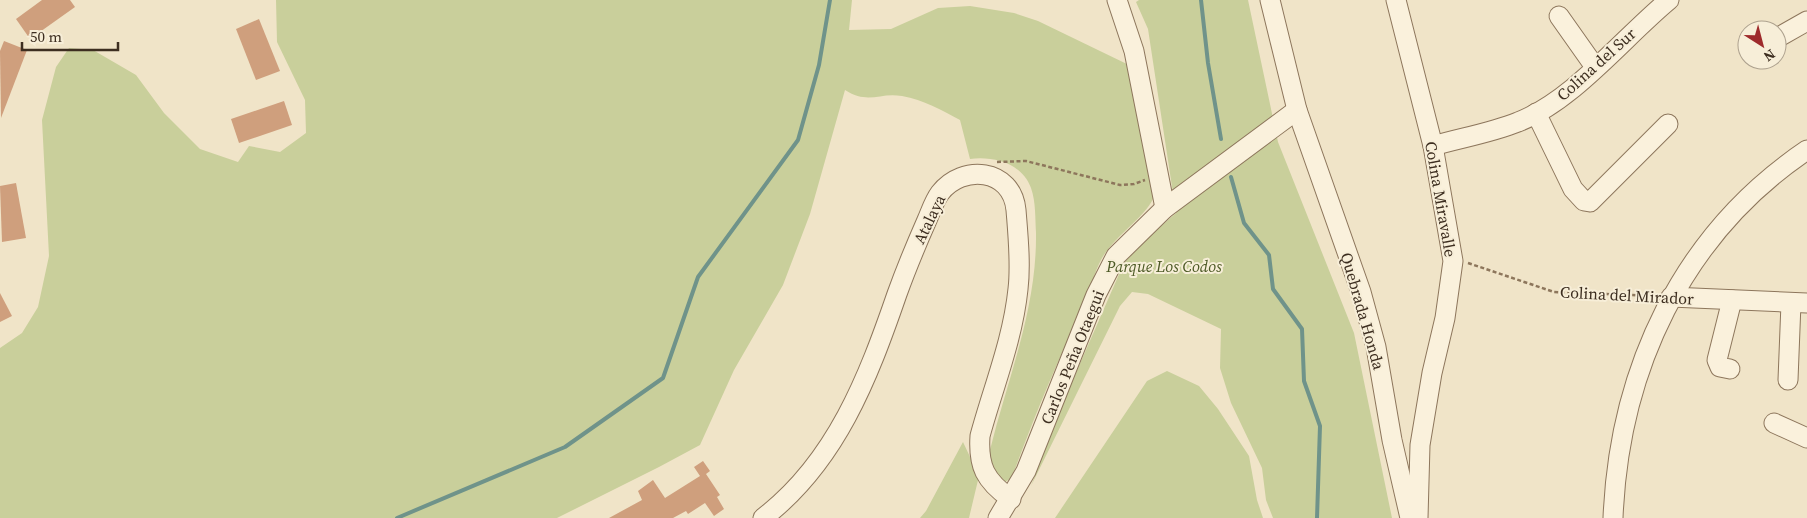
<svg xmlns="http://www.w3.org/2000/svg" width="1807" height="518" font-family="'Source Serif 4',serif">
<rect width="100%" height="100%" fill="#f0e4c8"/>
<g fill="#c9cf9b">
<path d="M276,0H852L849,30L891,29L938,8L970,6L1014,13L1038,21L1131,66L1155,194C1149,215 1116,234 1102,258C1094,272 1091,289 1084,304C1059,358 1036,412 1015,469L1010,479L1005,482L1000,480L989,460L990,450C1008,377 1037,309 1036,233C1035,219 1036,202 1031,188C1022,163 993,156 970,159L960,120C941,110 924,100 902,96C879,92 869,105 845,90L810,214L783,285L734,370L700,445L659,467L557,518H0V348L22,333L38,307L49,256L42,120L56,67L69,48L93,50L136,75L164,113L200,149L238,162L249,146L280,152L306,133L305,100L277,42Z"/>
<path d="M1139,0H1248L1278,142L1354,333L1392,518H1273L1266,500L1262,468L1231,403L1220,368L1221,329L1148,294L1132,292L1120,306L1031,486L1068,391L1127,256L1176,213L1148,29L1136,2Z"/>
<path d="M1167,371L1199,386L1218,409L1249,456L1257,500L1263,518H1055L1147,381Z"/>
<path d="M963,442L979,476L969,518H920L926,511Z"/>
</g>
<g fill="none" stroke-linecap="round" stroke-linejoin="round">
<g stroke="#6f938a" stroke-width="4">
<path d="M1201,0L1208,63L1221,139"/>
<path d="M1231,177L1244,223L1269,255L1273,289L1302,329L1304,381L1320,426L1317,518"/>
<path d="M397,518L565,447L663,378L698,277L798,140L819,65L830,0"/>
</g>
</g>
<g fill="#cf9f7d">
<path d="M42,0H70L75,7L30,39L16,19Z"/>
<path d="M259,19L280,71L256,80L236,29Z"/>
<path d="M4,41L27,50L1,118L0,51Z"/>
<path d="M284,101L292,125L239,143L231,119Z"/>
<path d="M16,183L26,238L2,242L0,186Z"/>
<path d="M0,293L12,316L0,322Z"/>
<path d="M703,461L710,471L706,474L720,495L717,497L724,509L714,516L705,503L688,514L686,511L673,518H609L642,500L638,491L653,480L665,498L700,476L694,467Z"/>
</g>
<g fill="none" stroke-linecap="round" stroke-linejoin="round">
<g stroke="#8d765c" stroke-width="21">
<g id="minor">
<path d="M1117,0L1134,51L1165,208"/>
<path d="M1270,0L1297,110L1361,292L1376,347L1392,440L1410,518"/>
<path d="M1396,0L1433,146L1453,261L1445,318L1432,373L1420,445L1418,518"/>
<path d="M1559,16L1595,67"/>
<path d="M1777,38L1807,21"/>
<path d="M1536,113L1573,189L1584,201L1590,202L1668,124"/>
<path d="M1433,146C1460,138 1491,133 1518,122C1573,101 1623,38 1669,0"/>
<path d="M1671,297L1807,303"/>
<path d="M1730,369L1720,367L1717,360L1732,300"/>
<path d="M1788,380L1791,303"/>
<path d="M1774,423L1807,438"/>
<path d="M763,518C836,462 868,378 897,294C906,269 916,245 927,220C931,211 934,201 940,193C962,164 1012,168 1016,210C1018,235 1021,264 1018,289C1013,339 993,388 980,436C978,466 985,481 1011,499"/>
<path d="M998,518L1026,471L1096,295L1116,256L1165,208L1297,110"/>
<path d="M1613,518C1619,370 1682,234 1807,150"/>
</g>
</g>
<g stroke="#8d765c" stroke-width="2.5" stroke-dasharray="4 2.5" stroke-linecap="butt">
<path d="M997,162L1026,161L1120,185L1134,184L1145,180"/>
<path d="M1468,263L1554,292L1657,296"/>
</g>
<use href="#minor" stroke="#faf1dc" stroke-width="19"/>
</g>
<g text-anchor="middle" stroke-width="4" stroke-linejoin="round" paint-order="stroke">
<g font-size="16" fill="#3d2e20" stroke="#f7eed8">
<text transform="translate(1596 64) rotate(-42)" y="6">Colina del Sur</text>
<text transform="translate(1441 199) rotate(80)" y="6">Colina Miravalle</text>
<text transform="translate(929 219) rotate(-64)" y="6">Atalaya</text>
<text transform="translate(1627 295) rotate(3)" y="6">Colina del Mirador</text>
<text transform="translate(1363 311) rotate(74)" y="6">Quebrada Honda</text>
<text transform="translate(1072 357) rotate(-68)" y="6">Carlos Peña Otaegui</text>
</g>
<g font-size="16" font-style="italic" fill="#4d5a26" stroke="#f7eed8">
<text x="1164" y="272">Parque Los Codos</text>
</g>
</g>
<g transform="translate(1762 45) rotate(144)"><circle r="24" fill="#f7eed8" stroke="#ada18e"/>
<path d="M0-4L9 19L0 12L-9 19Z" fill="#9e2a2b"/>
<text y="-8" font-size="14" font-weight="bold" text-anchor="middle" fill="#3d2e20">N</text>
</g>
<path d="M22 42v8h96v-8" fill="none" stroke="#3d2e20" stroke-width="2.5"/>
<text x="30" y="42" font-size="15" fill="#3d2e20" stroke="#f7eed8" stroke-width="4" paint-order="stroke">50 m</text>
</svg>
